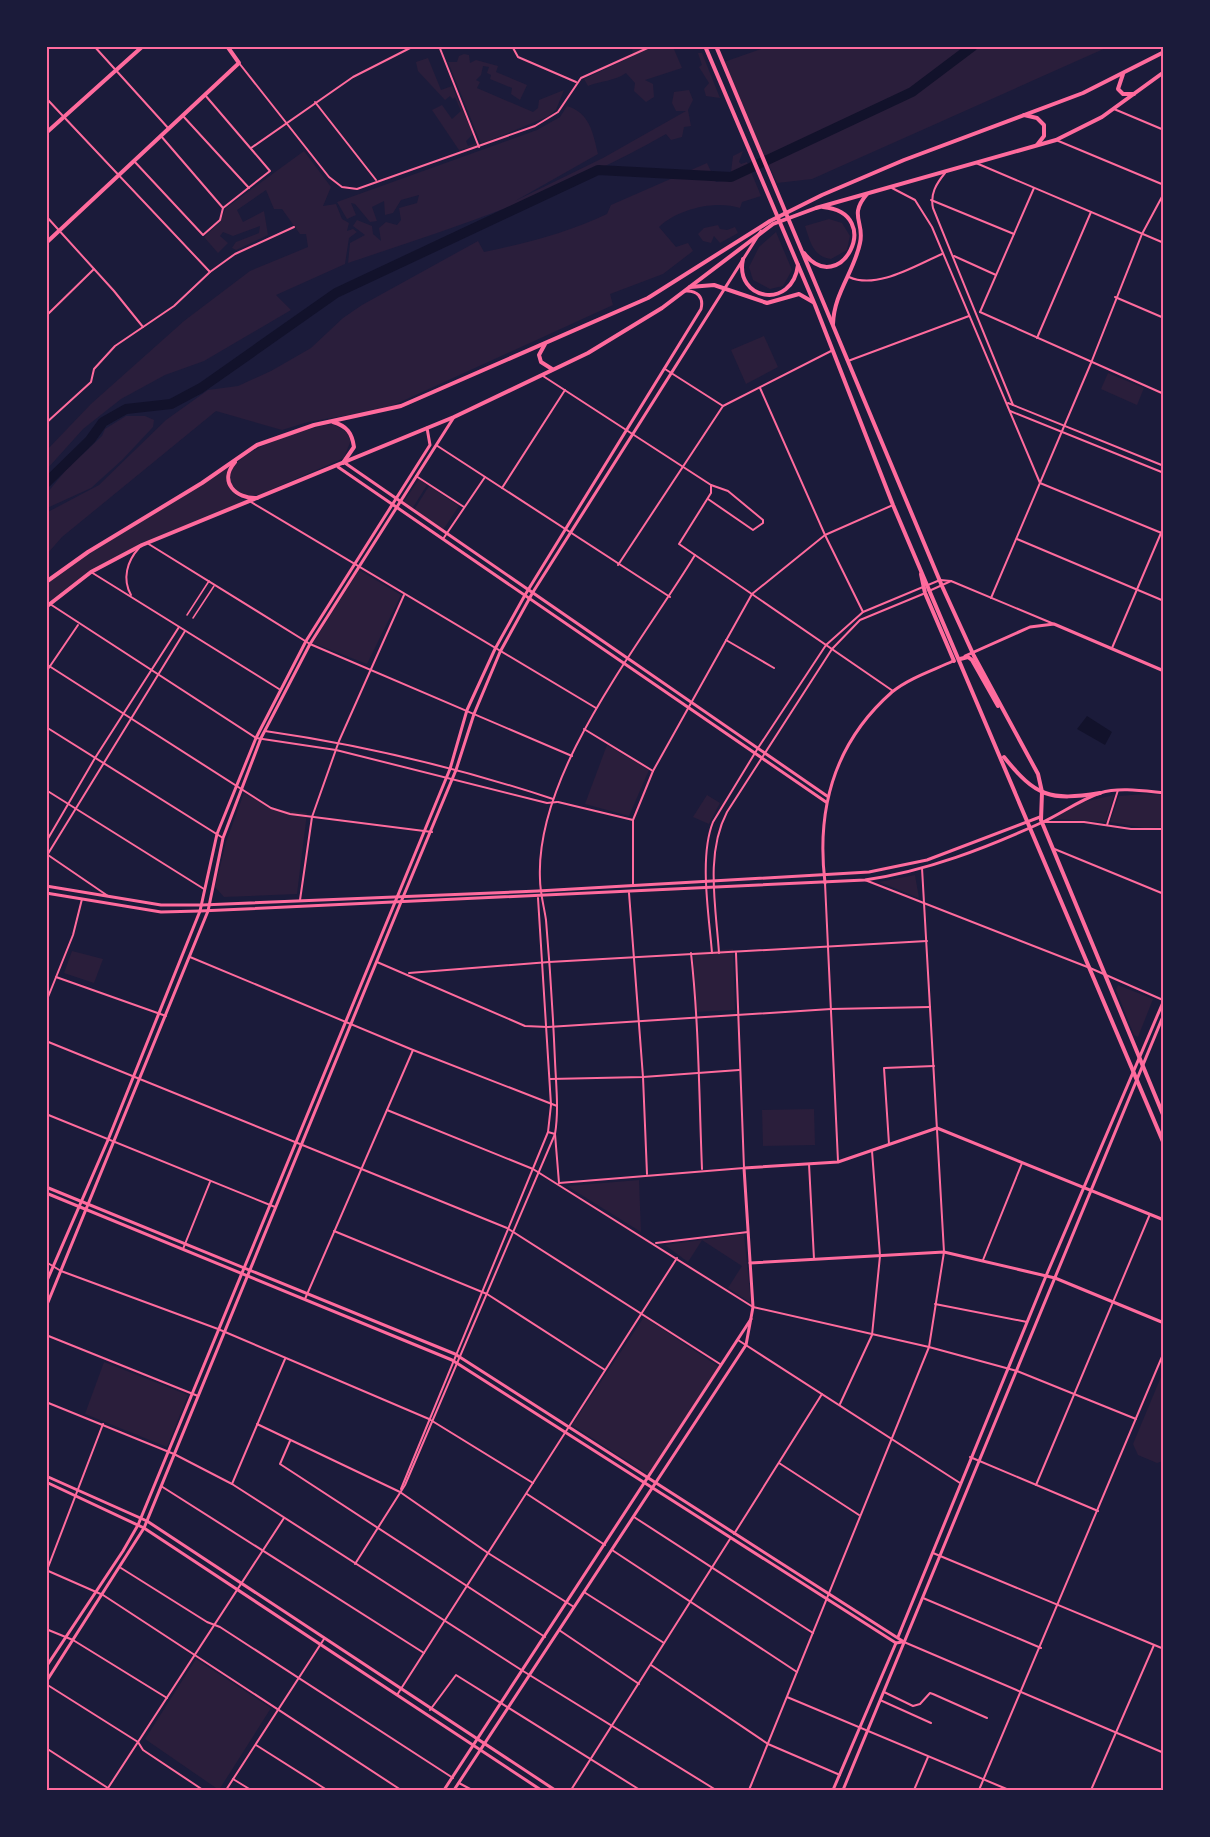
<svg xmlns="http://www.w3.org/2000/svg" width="1210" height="1837" font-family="'Crimson Pro',serif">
<rect width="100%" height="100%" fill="#1b1b3a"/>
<g fill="#2a1e3b">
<path d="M770,46L1108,47L812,179L777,183L721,63Z"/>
<path d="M632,47H648L649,49L673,47L682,68L645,80L653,84L654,97L646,102L634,91L635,83L626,73C615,81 600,81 588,86L584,79L633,56Z"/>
<path d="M698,53H702L720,98L706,96L704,89L709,83L699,67L702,65Z"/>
<path d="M464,54L469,55L470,63L476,60L498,66L496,72L527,85L520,100L511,94L512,88L490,79L491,75L487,73L489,67L483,66L481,75L476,80L480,82L477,88L533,112L538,108L539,100L564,90L556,110L547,117L481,144L448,62H457L459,56Z"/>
<path d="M428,58L441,90L452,86L473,134L466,141L468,146L476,143L477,146L459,150L432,110L442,105L452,119L461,111L455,97L453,99L450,96L445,100L418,71L416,62Z"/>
<path d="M689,90L693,100L688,110L691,126L684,127L682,137L671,140L666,134C565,192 458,226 348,263L350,243L365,235L353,226L357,220L372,226L373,234L381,241L379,228L386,222L397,225L401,220L399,208L417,203L419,195L401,200L393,213L385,215L384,201L372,207L377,221L370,222L355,204L351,203L356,215L347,219L337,202L537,130L560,117L567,106C590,113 593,133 598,154L515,201L603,158L686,111H676L672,103L674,92Z"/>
<path d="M304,151L331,187L323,206L336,204L342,219L349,223L347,231L353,229L357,232L349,238L345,264L276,295L291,310L204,361L165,375L121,399L83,429L47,469L46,451L91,404L184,321L250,271L308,247L306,234H300L282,209H274L266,190L237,210L243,222L264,211L268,235L236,250L232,248L236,242L259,233L260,226L233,236L223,232L220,236L228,243L218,253L204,237L219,223L226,208Z"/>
<path d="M743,151L739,162L741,164L747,162L761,196L742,202L740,208C715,200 678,209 659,227L676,247L688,243L693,251L663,274L610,294L613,305L385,409L308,422L282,430L216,411L62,537L47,554L46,513L99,485L166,420L208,390L238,386L271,371L311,348L343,318L362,305L478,241L484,252C527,243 567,233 607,214L611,205L707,163L716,182L730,180L733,156Z"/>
<path d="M829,219L842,223L850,236L847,250L831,259C813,257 810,241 805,226Z"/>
<path d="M718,225L720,229L727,230L735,227L738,233L720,243L714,236L711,243L703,241L698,234L704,228Z"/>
<path d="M776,232L792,270L783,286L770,289L753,280L749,267L759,247Z"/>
<path d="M764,336L778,367L746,384L731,350Z"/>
<path d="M1108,373L1144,388L1137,405L1101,389Z"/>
<path d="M126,416H145L154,420L153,427L122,460L91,488L47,508V493L66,470L102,436L105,429Z"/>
<path d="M332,424L346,431L351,440L344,458L259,495L244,496C188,461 309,427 332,424Z"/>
<path d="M229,467C223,483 231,497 248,501L142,543L91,571L47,606V583L91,552Z"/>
<path d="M419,479L427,485L412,509L403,503Z"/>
<path d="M429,486L459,506L443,530L414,510Z"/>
<path d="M359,570L401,595L367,664L313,643Z"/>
<path d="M607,745L649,770L629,816L585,804Z"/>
<path d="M244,793L273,809L307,813L297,894L224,897L215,887L226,842Z"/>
<path d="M1144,794L1163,795V827L1145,828L1110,822L1119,796Z"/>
<path d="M707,795L720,803L709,824L693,817Z"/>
<path d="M1114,795L1106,822L1053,819L1083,802Z"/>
<path d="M915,875L919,898L879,882Z"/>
<path d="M733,949L735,1010L696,1012L693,952Z"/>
<path d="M72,951L103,959L94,983L64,973Z"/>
<path d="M1118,985L1153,999L1138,1037L1134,1035L1116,990Z"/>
<path d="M814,1109L815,1145L763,1146L762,1110Z"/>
<path d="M639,1180L641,1232L567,1186Z"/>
<path d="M744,1234L751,1303L728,1288L742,1266L702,1240L688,1262L665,1245Z"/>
<path d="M644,1317L719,1367L649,1475L572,1425Z"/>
<path d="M104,1362L188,1395L167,1447L85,1414Z"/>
<path d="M1163,1372V1461L1157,1463L1138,1455L1133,1444Z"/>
<path d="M196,1659L271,1708L219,1790L145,1739Z"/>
</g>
<path fill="#12122b" d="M1087,716L1112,732L1105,745L1077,729Z"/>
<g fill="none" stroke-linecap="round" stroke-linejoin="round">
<path stroke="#12122b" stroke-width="10" d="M46,483L90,440L103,422L126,409L171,404L201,388L336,293L598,170L731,177L912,92L973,46"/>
<g stroke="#ff6b9d" stroke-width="1.5">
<path d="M187,615L209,581"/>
<path d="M193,618L214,586"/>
</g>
<g stroke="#ff6b9d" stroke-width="2">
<path d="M94,46L169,129"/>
<path d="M439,46L479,147"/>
<path d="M512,46L518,57L576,82"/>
<path d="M239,63L329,177L342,187L357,189L535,126L558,112L581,78L652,46"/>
<path d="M46,98L210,272"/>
<path d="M315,102L376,180"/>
<path d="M1114,109L1164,130"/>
<path d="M183,116L249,188"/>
<path d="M161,136L223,208"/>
<path d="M1056,140L1164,185"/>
<path d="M251,148L353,77L414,46"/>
<path d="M134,161L203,235L220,220L223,208L270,171L205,95"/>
<path d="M976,163L1164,243"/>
<path d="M945,173C936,184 930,194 933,208L1013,405"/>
<path d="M892,188L915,200L932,227L1040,483L1164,534"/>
<path d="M931,200L1014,234"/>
<path d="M46,216L114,291L143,327"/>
<path d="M954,256L996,275"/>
<path d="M849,277C877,290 916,265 942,254"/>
<path d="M1115,297L1164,318"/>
<path d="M980,312L1164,394"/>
<path d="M980,312L1034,188"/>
<path d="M46,316L94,269"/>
<path d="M1037,338L1091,212"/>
<path d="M848,361L969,316"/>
<path d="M665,369L723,406"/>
<path d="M543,376L711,485V493L679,544L893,691"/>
<path d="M760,388L825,535L863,612"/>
<path d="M1008,403L1164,466"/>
<path d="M1010,411L1164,473"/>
<path d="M46,423L91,382L94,369L115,346L174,306L210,272L235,254L294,227"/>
<path d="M436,445L670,597"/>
<path d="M416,476L464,507"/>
<path d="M502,488L565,390"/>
<path d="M708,499L753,530L763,523V520L728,491L711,485"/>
<path d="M251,502L596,708"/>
<path d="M443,539L485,477"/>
<path d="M1017,539L1164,601"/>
<path d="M147,543L310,644L572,756"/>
<path d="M618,565L723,406L833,350"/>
<path d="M91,572L279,689"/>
<path d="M928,585L940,580L951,581L1054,624"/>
<path d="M929,591L951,581"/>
<path d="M131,595C122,579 127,561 139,548"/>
<path d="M991,598L1091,363L1142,234L1164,193"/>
<path d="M50,604L256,738L336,750L547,803L557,802"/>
<path d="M726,640L774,668"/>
<path d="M1112,648L1164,526"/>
<path d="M46,664L271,808L290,814L432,832"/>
<path d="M46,672L78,625"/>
<path d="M46,727L223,838"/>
<path d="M584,729L653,771"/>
<path d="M265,731C363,745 459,768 553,799"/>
<path d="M46,790L204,889"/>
<path d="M558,802L633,820"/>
<path d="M1044,822H1084L1131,829H1164"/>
<path d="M1107,825L1118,790"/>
<path d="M46,842L95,758L179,627"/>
<path d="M1052,848L1164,894"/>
<path d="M48,855L108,896"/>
<path d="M46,857L185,631"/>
<path d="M865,880L1090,968L1163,1000"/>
<path d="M825,883L838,1161"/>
<path d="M633,885V820L653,771L752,594L825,535L893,505"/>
<path d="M629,893L643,1077L647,1174"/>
<path d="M300,900L312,817L339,741L404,595"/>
<path d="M691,953C699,1025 699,1097 702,1169"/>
<path d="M712,953C709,915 699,857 713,822L758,748L826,645L863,612L923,587"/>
<path d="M719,953C716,907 705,854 727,812L832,649L860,620L923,594"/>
<path d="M190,957L413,1050L557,1106"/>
<path d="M377,962L525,1026L548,1027L831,1009L930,1007"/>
<path d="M409,973L549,962L927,941"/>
<path d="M56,977L166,1016"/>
<path d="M46,1002L73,935L82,899"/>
<path d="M46,1041L507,1228L720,1364"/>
<path d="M550,1079L643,1077L739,1070"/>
<path d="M387,1110L533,1169L753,1307L929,1347L1017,1371L1136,1419"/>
<path d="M46,1114L275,1207"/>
<path d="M548,1132L555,1134L559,1183"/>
<path d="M889,1144L884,1068L934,1066"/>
<path d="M809,1164L814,1259"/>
<path d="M559,1183L744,1168L736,953"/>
<path d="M334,1231L487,1294L605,1370"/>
<path d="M656,1243L748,1232"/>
<path d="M183,1249L210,1182"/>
<path d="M983,1260L1022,1163"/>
<path d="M46,1262L61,1271L218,1329L429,1419L533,1483"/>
<path d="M305,1299L413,1050"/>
<path d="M935,1304L1027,1322"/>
<path d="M46,1335L198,1396"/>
<path d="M738,1340L960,1483"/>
<path d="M46,1402L174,1454L232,1484L523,1671L716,1790"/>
<path d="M840,1404L872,1335L880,1256L872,1151"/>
<path d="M257,1424L400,1492L488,1553L574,1607"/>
<path d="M290,1441L280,1464L545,1637"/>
<path d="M970,1457L1098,1511"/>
<path d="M779,1463L859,1515"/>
<path d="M232,1484L285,1359"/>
<path d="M1036,1485L1150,1214"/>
<path d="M161,1486L424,1653"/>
<path d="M401,1489L548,1132L551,1105L538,898"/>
<path d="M527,1494L605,1545"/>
<path d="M634,1517L813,1633"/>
<path d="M734,1534L822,1394"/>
<path d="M612,1550L797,1672"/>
<path d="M933,1553L1164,1649"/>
<path d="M355,1564L405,1485L555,1134C559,1110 556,1085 555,1061C553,1014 550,967 546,920C544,906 540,893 540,879C535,772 641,644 695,555"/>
<path d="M121,1568L207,1622L220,1627L453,1778"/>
<path d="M46,1570L103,1595L401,1790"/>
<path d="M47,1570L103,1424"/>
<path d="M584,1592L664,1643"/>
<path d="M923,1598L1041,1648"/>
<path d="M46,1629L73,1640L167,1698"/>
<path d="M559,1630L639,1684"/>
<path d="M904,1642L1164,1753"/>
<path d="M651,1665L768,1744L840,1775"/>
<path d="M46,1684L138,1742L143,1750L203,1790"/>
<path d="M884,1692L913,1706L920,1704L930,1693L933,1694L987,1718"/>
<path d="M397,1695L677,1258"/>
<path d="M787,1697L1009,1790"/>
<path d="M880,1700L931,1723"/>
<path d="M430,1710L456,1675L640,1790"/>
<path d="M256,1745L327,1790"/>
<path d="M46,1748L111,1790"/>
<path d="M233,1779L251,1790"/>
<path d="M459,1783L472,1790"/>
<path d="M108,1788L284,1518"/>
<path d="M226,1790L324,1639"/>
<path d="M571,1790L730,1539"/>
<path d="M749,1790L929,1347L944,1252L922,868"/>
<path d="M914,1790L928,1757"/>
<path d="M979,1790L1164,1352"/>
<path d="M1091,1790L1154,1645"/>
</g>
<g stroke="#ff6b9d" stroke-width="3">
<path d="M345,463L827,796"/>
<path d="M338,467L826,802"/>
<path d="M965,656L1030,627L1054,624L1164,671"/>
<path d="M825,883C816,808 834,743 892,692C909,678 934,670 953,661"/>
<path d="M46,886L161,905H202L538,891L869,872L927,860L1040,817"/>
<path d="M46,893L161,912L200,911L865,880C927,871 986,848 1043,822C1062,813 1080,800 1100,793C1119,787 1144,791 1164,793"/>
<path d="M46,1187L455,1354L904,1642"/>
<path d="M46,1193L452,1360L896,1643L902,1642"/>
<path d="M750,1263L944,1252L1055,1278L1164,1323"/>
<path d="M46,1283L108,1140L200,911L217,834L256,738L306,641L430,445L427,428"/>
<path d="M46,1307L208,911L223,838L261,738L310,644L454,417"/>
<path d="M46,1476L147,1521L555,1790"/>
<path d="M46,1482L144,1528L541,1790"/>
<path d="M898,1637L1046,1276L1164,1000"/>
<path d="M46,1667L123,1551L138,1525L450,769L467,710L495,649L525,595L701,309C704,297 697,290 685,291"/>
<path d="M46,1682L144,1528L401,902L456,770L474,714L500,652L533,592L761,231"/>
<path d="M444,1790L751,1319"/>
<path d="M454,1790L746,1345L753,1307L744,1168L838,1162L937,1128L1164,1220"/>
<path d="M833,1790L896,1643"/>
<path d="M843,1790L1164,1014"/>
</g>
<g stroke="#ff6b9d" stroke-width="4">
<path d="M46,133L143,46"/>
<path d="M46,243L239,63L227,46"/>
</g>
<g stroke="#ff6b9d" stroke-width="4">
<path d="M705,46L815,305L893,505L1164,1144"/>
<path d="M716,46L942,586L974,656L1038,774L1042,792L1041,820L1164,1117"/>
<path d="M1123,74L1118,89L1123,94H1134"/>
<path d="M1024,115L1037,118L1044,125V136L1037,145"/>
<path d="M804,253C840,300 886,213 823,207"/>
<path d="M743,259C734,300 792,311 798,265"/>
<path d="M690,287L714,285L767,303L799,294L813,302"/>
<path d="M833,324C834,293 854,272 860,243C865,222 848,216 867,194"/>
<path d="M545,344L539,355L541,362L552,369"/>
<path d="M333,422C347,426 352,433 354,447L343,463"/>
<path d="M235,462C218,482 236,499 257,498"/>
<path d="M921,574L925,593L954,661"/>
<path d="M46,582L88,552L202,483L257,445L314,425L401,406L648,298L770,221L822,195L904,160L1083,93L1164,52"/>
<path d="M46,607L91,572L142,545L454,417L588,353L662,308L773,224L816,208L1056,140L1102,117L1164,72"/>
<path d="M960,659L968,657L972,660L998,706"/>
<path d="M1004,757C1036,797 1050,801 1100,793"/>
</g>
</g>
<rect width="1210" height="1837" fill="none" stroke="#1b1b3a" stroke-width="96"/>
<rect x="48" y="48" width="1114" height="1741" fill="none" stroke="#ff6b9d" stroke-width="2"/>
</svg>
